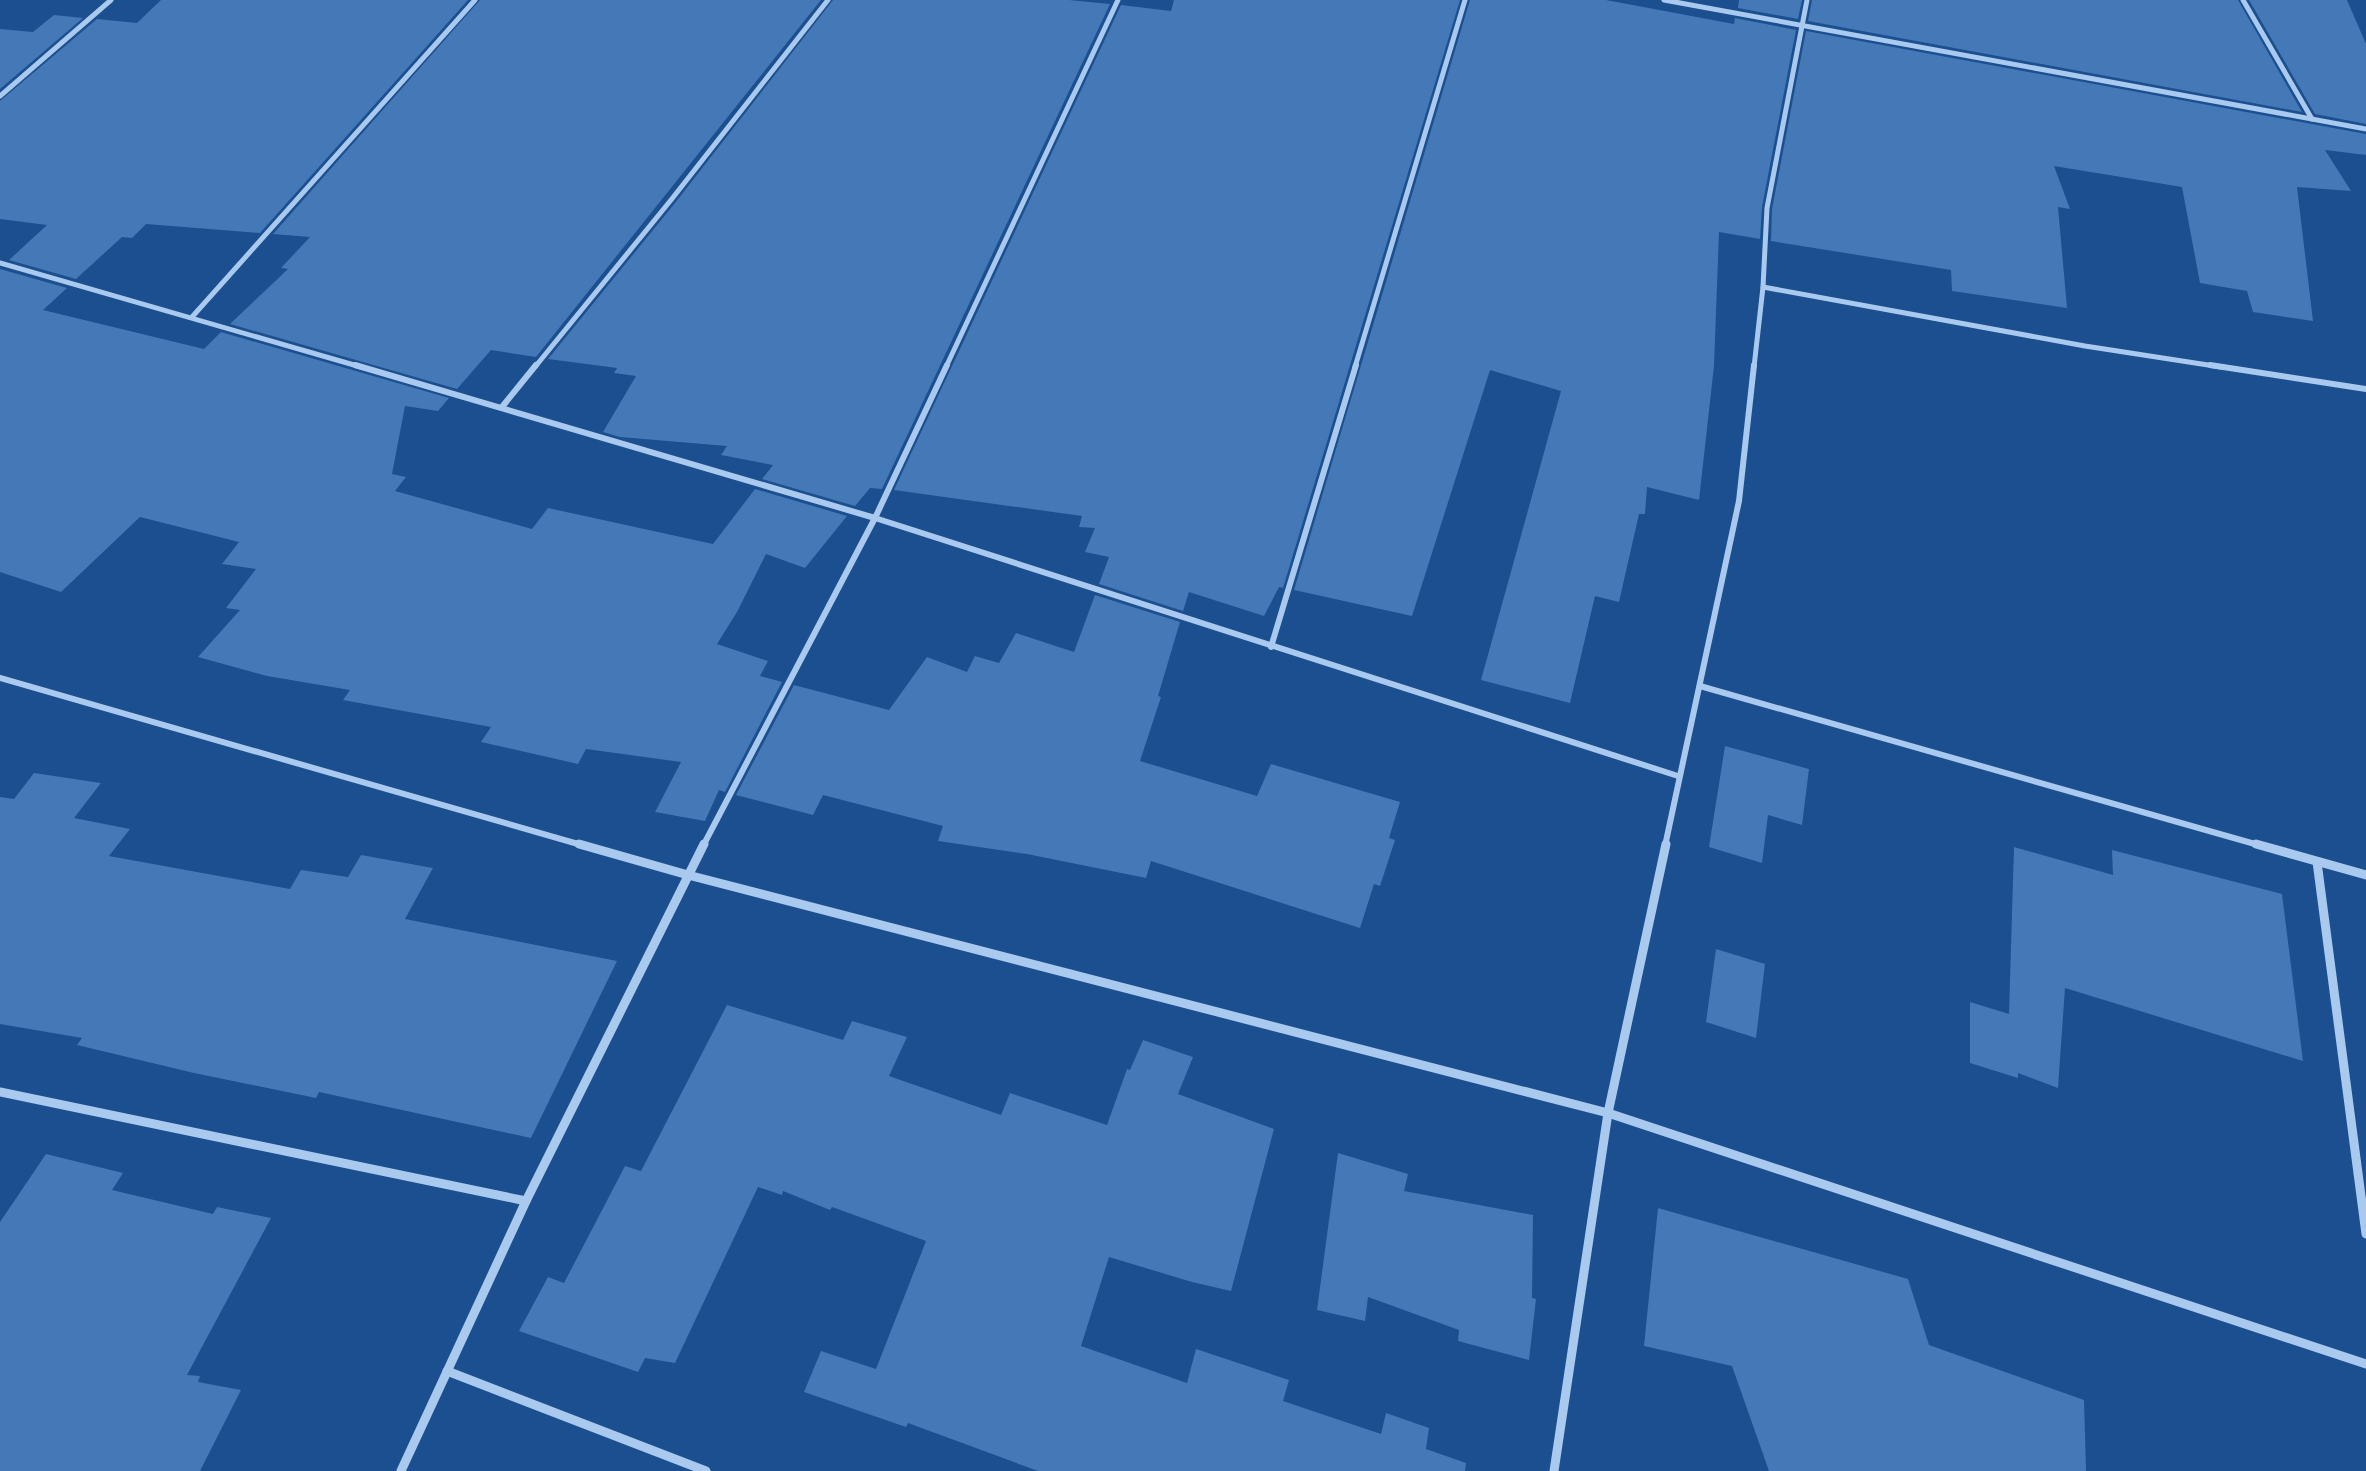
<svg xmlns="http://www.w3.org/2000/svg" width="2366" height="1471" font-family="Poppins,sans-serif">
<rect width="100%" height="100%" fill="#1b4f8f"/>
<g fill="#4478b7">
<path d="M161,0H468L260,233L146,224L132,238L122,237L76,279L9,260L47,225L0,219V101L97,19L137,23Z"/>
<path d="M480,0H821L536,357L491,350L457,389L230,324L288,269L281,268L310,237L273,234Z"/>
<path d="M833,0H1069L1110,4L882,489L870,488L855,506L762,479L773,465L721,455L727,446L620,437L603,432L636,376L614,373L617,368L548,359L675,203Z"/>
<path d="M1174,0H1460L1283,588L1279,587L1264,616L1189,592L1183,611L1099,584L1109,557L1085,552L1095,528L1079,527L1082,516L894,490L1121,5L1171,11Z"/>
<path d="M1470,0H1606L1734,24L1735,18L1796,30L1762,207L1760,239L1719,232L1714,366L1699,500L1647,487L1645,514H1639L1619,602L1595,596L1570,703L1481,680L1561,391L1490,370L1412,616L1294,590Z"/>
<path d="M1739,0H1802L1798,19L1738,8Z"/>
<path d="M1812,0H2238L2302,112L1808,21Z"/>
<path d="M2249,0H2347L2366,44V124L2315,114Z"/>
<path d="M54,15L83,18L0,89V29L33,32Z"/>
<path d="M1806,31L2366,134V155L2325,150L2351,191L2297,187L2313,321L2253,312L2247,291L2200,283L2182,187L2054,166L2070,209L2058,207L2067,308L1952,291L1951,270L1771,241L1772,209Z"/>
<path d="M0,269L67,288L43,310L204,349L221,332L449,398L438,411L405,406L392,474L406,477L395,491L532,529L548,508L713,544L755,489L847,516L805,568L766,554L737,612L717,644L768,661L760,676L782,682L725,792L719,790L705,821L655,812L681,762L586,749L578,764L481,742L491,727L343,700L350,690L267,676L198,657L240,610L226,608L256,569L222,564L239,542L140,517L61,592L0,572Z"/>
<path d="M1095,595L1180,622L1158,696L1161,697L1140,761L1257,796L1271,764L1400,802L1389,838L1395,840L1380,886L1374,884L1360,928L1151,861L1146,878L1027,854L938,841L943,826L823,795L813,815L736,795L794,685L889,710L927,657L967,672L975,656L999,663L1016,633L1074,652Z"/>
<path d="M1725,746L1809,769L1802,825L1768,815L1762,863L1709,847Z"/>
<path d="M34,773L101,783L74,818L130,829L109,856L290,889L301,870L348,877L361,855L433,868L405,919L617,961L531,1138L319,1092L316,1098L194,1073L77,1045L82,1038L0,1024V797L14,799Z"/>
<path d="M2014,847L2113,875L2112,850L2282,894L2303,1061L2065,988L2058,1088L2018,1073V1078L1970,1063V1002L2009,1014Z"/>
<path d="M1716,949L1765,964L1756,1038L1706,1022Z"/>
<path d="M727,1005L843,1040L852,1021L907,1037L889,1076L1001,1115L1010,1093L1107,1125L1127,1069L1130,1070L1143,1040L1193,1057L1178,1094L1274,1129L1231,1291L1192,1282L1109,1257L1081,1346L1187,1383L1196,1349L1289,1380L1283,1401L1381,1434L1386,1413L1429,1428L1426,1449L1466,1463L1465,1471H1038L908,1423L906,1427L804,1392L821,1351L876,1369L926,1241L832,1207L830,1210L783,1191L782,1195L758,1187L675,1363L645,1358L638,1372L519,1331L548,1277L564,1283L625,1166L641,1171Z"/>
<path d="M1338,1153L1408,1174L1404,1191L1533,1215L1532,1298L1536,1299L1529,1360L1458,1341L1459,1330L1368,1297L1365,1321L1317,1310Z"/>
<path d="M46,1154L123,1173L112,1190L213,1214L217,1207L271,1218L187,1375L200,1376L198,1382L241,1390L200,1471H0V1222Z"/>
<path d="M1658,1208L1908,1279L1929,1345L2084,1400L2086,1471H1769L1732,1366L1644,1346Z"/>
</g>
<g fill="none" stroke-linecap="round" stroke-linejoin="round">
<g stroke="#a9c9ee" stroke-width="5">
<path d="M1664,0L2366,129"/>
<path d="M2243,0L2312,119"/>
<path d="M0,96L111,0"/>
<path d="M0,263L361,367"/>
<path d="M1763,287L2085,346L2221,367"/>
<path d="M192,317L475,0"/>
<path d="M535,367L671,200L828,0"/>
<path d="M946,367L1118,0"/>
<path d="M1355,367L1465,0"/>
<path d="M1754,367L1763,287L1767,208L1807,0"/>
</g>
<g stroke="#a9c9ee" stroke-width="6">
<path d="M355,365L875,518L1678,776"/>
<path d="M2210,365L2366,389"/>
<path d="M502,407L536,365"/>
<path d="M1271,647L1356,365"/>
<path d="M0,678L585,846"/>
<path d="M1700,686L2262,846"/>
<path d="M703,846L875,518L947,365"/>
<path d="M1665,846L1739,501L1754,365"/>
</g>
<g stroke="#a9c9ee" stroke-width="9">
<path d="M579,844L688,875L1608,1113L2366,1364"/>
<path d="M2256,844L2366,875"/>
<path d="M2317,862L2366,1234"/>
<path d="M0,1092L526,1201"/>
<path d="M447,1371L706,1471"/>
<path d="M401,1471L526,1201L704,844"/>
<path d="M1554,1471L1608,1113L1666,844"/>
</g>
</g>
</svg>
